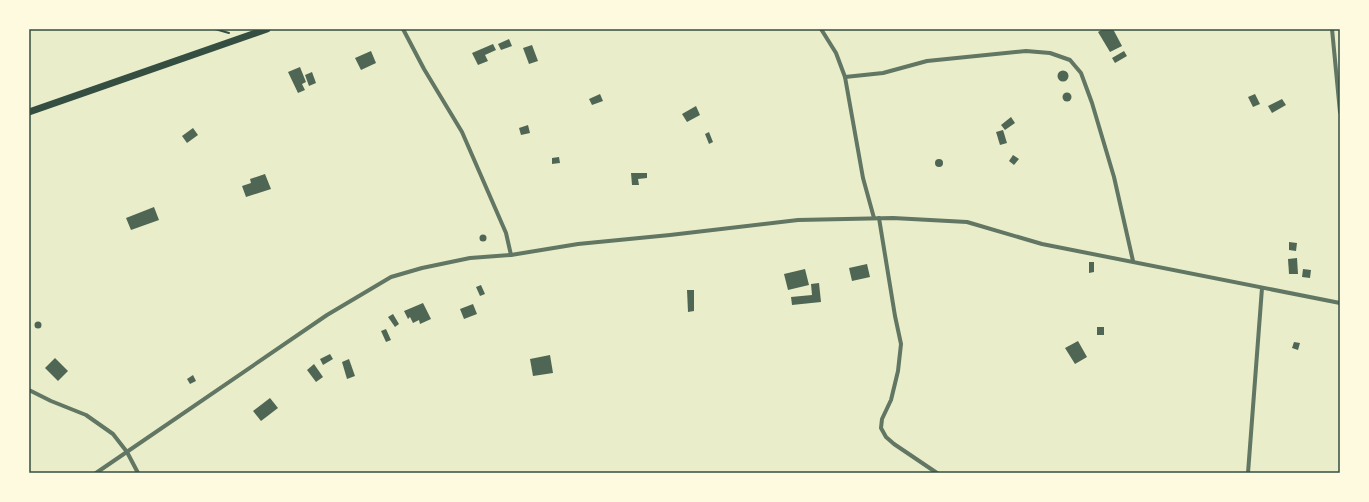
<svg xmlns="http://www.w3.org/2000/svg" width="1369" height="502" font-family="Roboto,sans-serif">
<rect width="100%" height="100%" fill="#e9edc9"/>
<g fill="#4f6655">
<path d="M1103,29H1113L1122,46L1110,52L1098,32Z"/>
<path d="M509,39L512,46L501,50L498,44Z"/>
<path d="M493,44L496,50L485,55L488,61L478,65L472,53Z"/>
<path d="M532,45L538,61L529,64L523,48Z"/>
<path d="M371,51L376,63L361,70L355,58Z"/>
<path d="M1124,51L1127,56L1115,63L1112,58Z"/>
<path d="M300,67L306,82L302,84L305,90L298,93L288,72Z"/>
<circle cx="1063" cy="76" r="5.5"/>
<path d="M312,72L316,83L309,86L305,75Z"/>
<circle cx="1067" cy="97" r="4.5"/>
<path d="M600,94L603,101L592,105L589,99Z"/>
<path d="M1255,94L1260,104L1253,107L1248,97Z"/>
<path d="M1282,99L1286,105L1272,113L1268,106Z"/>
<path d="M696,106L700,115L687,122L682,114Z"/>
<path d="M1011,117L1015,123L1005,130L1001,125Z"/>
<path d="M528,125L530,133L521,135L519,128Z"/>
<path d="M193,128L198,135L187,143L182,136Z"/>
<path d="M1003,130L1007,143L1000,145L996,132Z"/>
<path d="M709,132L713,142L709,144L705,134Z"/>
<path d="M1013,155L1019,159L1014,165L1009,161Z"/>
<path d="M559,157L560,163L552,164V158Z"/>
<circle cx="939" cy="163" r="4"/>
<path d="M631,173H647V178L638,179L639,185H632Z"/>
<path d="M265,174L271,189L246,197L242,186L251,183L250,179Z"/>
<path d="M154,207L159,220L131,230L126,218Z"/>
<circle cx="483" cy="238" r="3.5"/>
<path d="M1289,242L1297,243L1296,251L1289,250Z"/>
<path d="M1297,258L1298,274H1289L1288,259Z"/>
<path d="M1089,262H1094V272L1089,273Z"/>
<path d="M867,264L870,277L852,281L849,268Z"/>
<path d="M805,269L809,285L788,290L784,274Z"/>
<path d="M1303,269L1311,270L1310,278L1302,277Z"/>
<path d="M819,283L821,302L792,305L791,297L812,295L811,284Z"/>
<path d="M481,285L485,294L480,296L476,287Z"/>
<path d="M687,290H694V311L688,312Z"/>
<path d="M423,303L431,319L420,324L419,320L413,323L410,317L408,319L404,311Z"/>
<path d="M473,304L477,314L464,319L460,309Z"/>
<path d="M393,314L399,324L395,327L388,317Z"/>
<circle cx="38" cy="325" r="3.5"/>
<rect x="1097" y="327" width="7" height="8"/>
<path d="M386,329L391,340L386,342L381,331Z"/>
<path d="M1078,341L1087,357L1075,364L1065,348Z"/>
<path d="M1294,342L1300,343L1298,350L1292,348Z"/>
<path d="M330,354L333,359L323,365L320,359Z"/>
<path d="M550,355L553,373L533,376L530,359Z"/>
<path d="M55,358L68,371L58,381L45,368Z"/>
<path d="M349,359L355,376L347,379L342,362Z"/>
<path d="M314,364L323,377L316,382L307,370Z"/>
<path d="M193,375L196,381L190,384L187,379Z"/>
<path d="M270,398L278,408L261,421L253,411Z"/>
</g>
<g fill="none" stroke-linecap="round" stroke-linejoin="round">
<path stroke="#344e41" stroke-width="2" d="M215,29L229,33"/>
<g stroke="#617663" stroke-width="4">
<path d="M403,29L424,69L462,132L506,233L511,255"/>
<path d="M821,29L836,53L845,77L863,178L874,218"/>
<path d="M1332,29L1340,112"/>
<path d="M845,77L883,73L927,61L1026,51L1050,53L1070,60L1081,73L1092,103L1114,177L1133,261"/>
<path d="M879,218L895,316L901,344L898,371L891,400L882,419L881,428L886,437L894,444L937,473"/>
<path d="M29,390L51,401L86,415L113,434L127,452L138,473"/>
<path d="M96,473L327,315L391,277L422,268L470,258L511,255L578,244L670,235L798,220L893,218L967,222L1042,244L1340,303"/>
<path d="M1248,473L1262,288"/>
</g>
<path stroke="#344e41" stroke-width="7" d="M29,112L267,29"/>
</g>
<rect width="1369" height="502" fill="none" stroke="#fefae0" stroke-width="60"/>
<rect x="30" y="30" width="1309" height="442" fill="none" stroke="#344e41" stroke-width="1.5"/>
</svg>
